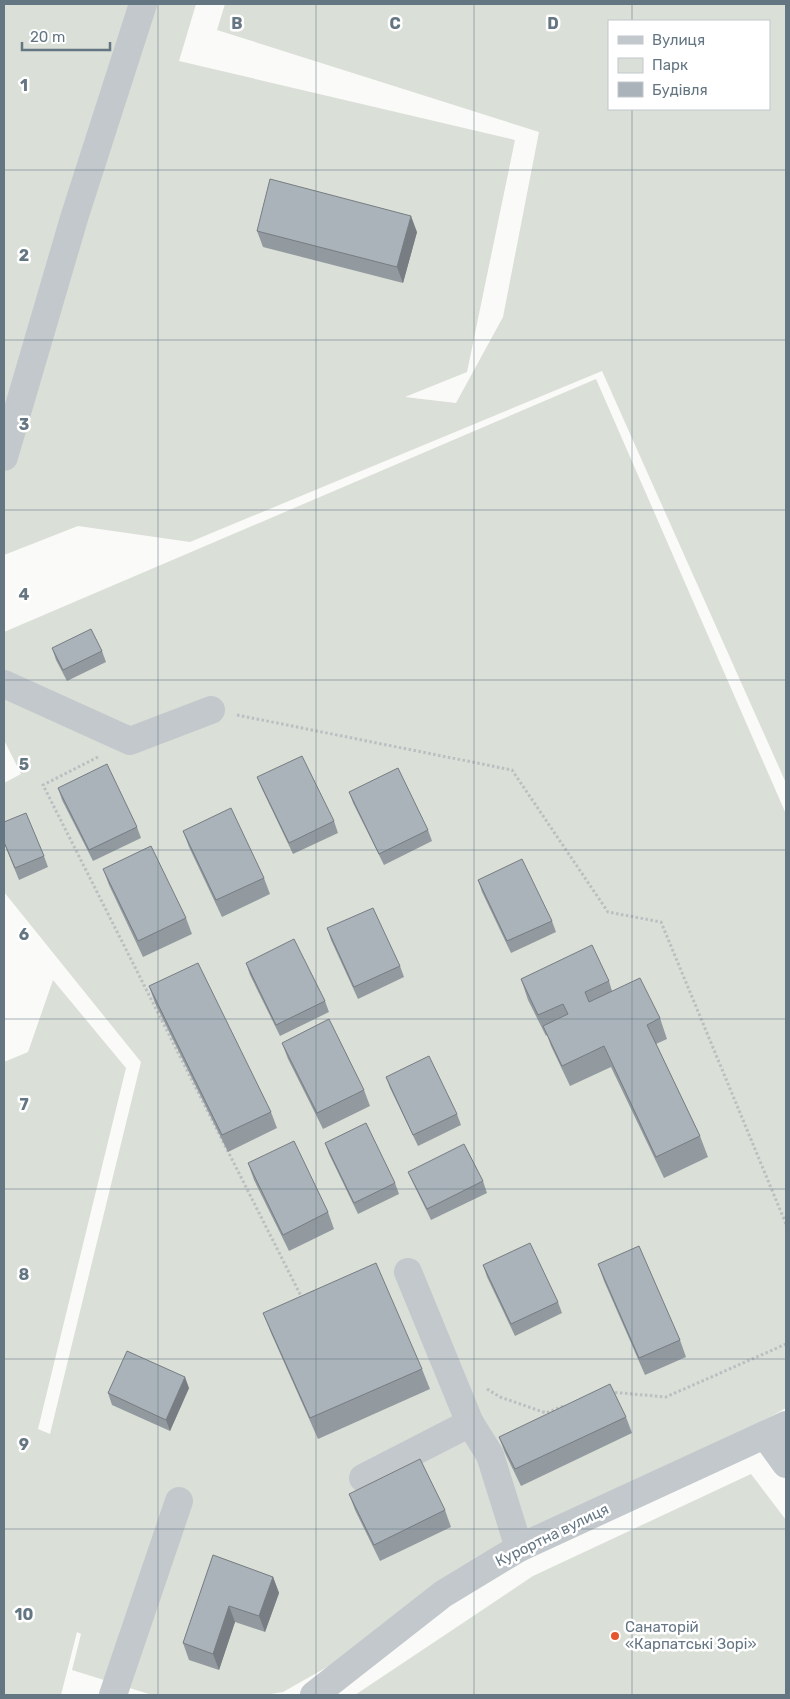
<svg xmlns="http://www.w3.org/2000/svg" width="790" height="1699" font-family="Rubik,sans-serif">
<rect width="100%" height="100%" fill="#fafaf8"/>
<g fill="#dadfd7" fill-rule="evenodd">
<path d="M4,4H196L179,61L515,140L467,372L405,397L456,403L503,317L539,132L217,30L225,4H786V783L602,371L190,542L78,526L4,555ZM609,21H769V109H609Z"/>
<path d="M596,379L786,814V1408L283,1692L264,1695H152L72,1670L81,1634L77,1632L61,1695H4V1062L28,1052L53,980L126,1068L38,1429L50,1434L141,1062L4,892V783L21,774L4,740V632Z"/>
<path d="M751,1474L786,1520V1695H355L533,1576Z"/>
</g>
<g fill="none" stroke-linecap="round" stroke-linejoin="round">
<g stroke="#bbbfc2" stroke-width="3" stroke-dasharray="2.5 2.5" stroke-linecap="butt">
<path d="M237,715L512,770L608,912L661,922L786,1224"/>
<path d="M98,757L43,785L303,1300"/>
<path d="M487,1389L500,1397L546,1413L564,1406"/>
<path d="M610,1392L666,1397L786,1344"/>
</g>
<g stroke="#c3c8cc" stroke-width="28">
<path d="M4,457L75,215L143,4"/>
<path d="M4,684L130,741L211,710"/>
<path d="M408,1272L470,1423L490,1455L519,1548"/>
<path d="M765,1435L786,1464"/>
<path d="M363,1478L470,1423"/>
<path d="M113,1695L179,1501"/>
<path d="M314,1695L443,1594L519,1548L786,1425"/>
</g>
</g>
<g fill="#929a9f">
<path d="M257,231L417,232L403,283L263,247Z"/>
<path d="M52,648L102,651L106,662L67,681L56,660Z"/>
<path d="M257,777L334,821L338,833L293,854L262,789Z"/>
<path d="M58,788L137,827L141,838L93,861L62,800Z"/>
<path d="M349,792L428,830L432,841L384,865L353,803Z"/>
<path d="M4,822L44,856L48,867L19,880L4,843Z"/>
<path d="M183,831L264,878L270,894L222,917L189,847Z"/>
<path d="M103,869L186,918L192,934L143,957L109,885Z"/>
<path d="M478,880L552,921L556,932L511,953L482,892Z"/>
<path d="M327,928L400,966L404,977L358,999L331,940Z"/>
<path d="M246,963L325,1001L329,1012L280,1036L250,975Z"/>
<path d="M521,979L609,981L612,991L660,1018L667,1039L656,1044L700,1136L708,1157L664,1178L611,1067L570,1086L551,1046L547,1035L546,1036L528,1000Z"/>
<path d="M149,986L271,1112L277,1128L228,1152L155,1003Z"/>
<path d="M282,1043L364,1090L370,1106L323,1129L288,1059Z"/>
<path d="M386,1077L457,1114L461,1125L418,1146L390,1088Z"/>
<path d="M325,1143L395,1183L399,1194L358,1214L329,1154Z"/>
<path d="M248,1163L328,1212L334,1229L289,1251L254,1180Z"/>
<path d="M408,1172L483,1181L487,1193L431,1220L413,1183Z"/>
<path d="M598,1264L680,1340L686,1357L645,1375L604,1281Z"/>
<path d="M483,1265L558,1302L562,1313L515,1336L487,1277Z"/>
<path d="M263,1313L422,1369L430,1389L318,1439L271,1333Z"/>
<path d="M189,1388L170,1431L112,1405L108,1393Z"/>
<path d="M626,1417L632,1433L521,1486L505,1453L499,1437Z"/>
<path d="M349,1494L445,1510L451,1527L380,1561L355,1510Z"/>
<path d="M213,1555L273,1577L279,1593L265,1632L235,1622L219,1670L189,1660L183,1643Z"/>
</g>
<g fill="#777d82">
<path d="M411,216L417,232L403,283L397,267Z"/>
<path d="M185,1377L189,1388L170,1431L166,1420Z"/>
<path d="M273,1577L279,1593L265,1632L259,1616Z"/>
<path d="M229,1606L235,1622L219,1670L213,1654Z"/>
</g>
<g fill="#aab3b9" stroke="#777d82">
<path d="M270,179L411,216L397,267L257,231Z"/>
<path d="M91,629L102,651L63,670L52,648Z"/>
<path d="M302,756L334,821L289,843L257,777Z"/>
<path d="M107,764L137,827L89,850L58,788Z"/>
<path d="M398,768L428,830L379,854L349,792Z"/>
<path d="M231,808L264,878L216,900L183,831Z"/>
<path d="M26,813L44,856L15,868L4,842V822Z"/>
<path d="M151,846L186,918L138,941L103,869Z"/>
<path d="M522,859L552,921L507,941L478,880Z"/>
<path d="M373,908L400,966L354,987L327,928Z"/>
<path d="M294,939L325,1001L276,1025L246,963Z"/>
<path d="M592,945L609,981L585,992L589,1002L640,978L660,1018L647,1025L700,1136L656,1157L604,1046L562,1066L543,1026L568,1014L563,1004L538,1015L521,979Z"/>
<path d="M198,963L271,1112L222,1135L149,986Z"/>
<path d="M329,1019L364,1090L317,1113L282,1043Z"/>
<path d="M429,1056L457,1114L413,1135L386,1077Z"/>
<path d="M366,1123L395,1183L354,1203L325,1143Z"/>
<path d="M294,1141L328,1212L283,1235L248,1163Z"/>
<path d="M464,1144L483,1181L427,1209L408,1172Z"/>
<path d="M530,1243L558,1302L511,1324L483,1265Z"/>
<path d="M639,1246L680,1340L639,1358L598,1264Z"/>
<path d="M376,1263L422,1369L310,1418L263,1313Z"/>
<path d="M127,1351L185,1377L166,1420L108,1393Z"/>
<path d="M610,1384L626,1417L515,1469L499,1437Z"/>
<path d="M420,1459L445,1510L374,1545L349,1494Z"/>
<path d="M213,1555L273,1577L259,1616L229,1606L213,1654L183,1643Z"/>
</g>
<path fill="none" stroke="#657683" stroke-width="1" stroke-opacity="0.55" d="M158,4V1695M316,4V1695M474,4V1695M632,4V21M632,109V1695M4,170H786M4,340H786M4,510H786M4,680H786M4,850H786M4,1019H786M4,1189H786M4,1359H786M4,1529H786"/>
<circle fill="#e4572e" stroke="#fff" stroke-width="2" cx="615" cy="1636" r="5"/>
<g text-anchor="middle" stroke-width="5" stroke-linejoin="round" paint-order="stroke">
<g font-size="15" fill="#657683" stroke="#fff">
<text transform="translate(552 1535) rotate(-26)" y="5">Курортна вулиця</text>
</g>
<g font-size="15" fill="#657683" stroke="#fff" text-anchor="start">
<text x="625" y="1632">Санаторій<tspan x="625" dy="17">«Карпатські Зорі»</tspan></text>
</g>
</g>
<g font-size="16" text-anchor="middle" font-weight="bold" fill="#657683" stroke="#fff" stroke-width="5" stroke-linejoin="round" paint-order="stroke">
<text x="237" y="29">B</text>
<text x="395" y="29">C</text>
<text x="553" y="29">D</text>
<text x="24" y="91">1</text>
<text x="24" y="261">2</text>
<text x="24" y="430">3</text>
<text x="24" y="600">4</text>
<text x="24" y="770">5</text>
<text x="24" y="940">6</text>
<text x="24" y="1110">7</text>
<text x="24" y="1280">8</text>
<text x="24" y="1450">9</text>
<text x="24" y="1620">10</text>
</g>
<rect width="790" height="1699" fill="none" stroke="#657683" stroke-width="10"/>
<rect x="608" y="20" width="162" height="90" fill="#ffffff" stroke="#c1c8cd"/>
<rect x="618" y="36" width="25" height="8" fill="#c3c8cc" stroke="#c1c8cd"/>
<text x="652" y="45" font-size="15" fill="#657683">Вулиця</text>
<rect x="618" y="58" width="25" height="15" fill="#dadfd7" stroke="#c1c8cd"/>
<text x="652" y="70" font-size="15" fill="#657683">Парк</text>
<rect x="618" y="82" width="25" height="15" fill="#aab3b9" stroke="#c1c8cd"/>
<text x="652" y="95" font-size="15" fill="#657683">Будівля</text>
<path d="M22 42v8h88v-8" fill="none" stroke="#657683" stroke-width="2.5"/>
<text x="30" y="42" font-size="15" fill="#657683" stroke="#ffffff" stroke-width="4" paint-order="stroke">20 m</text>
</svg>
